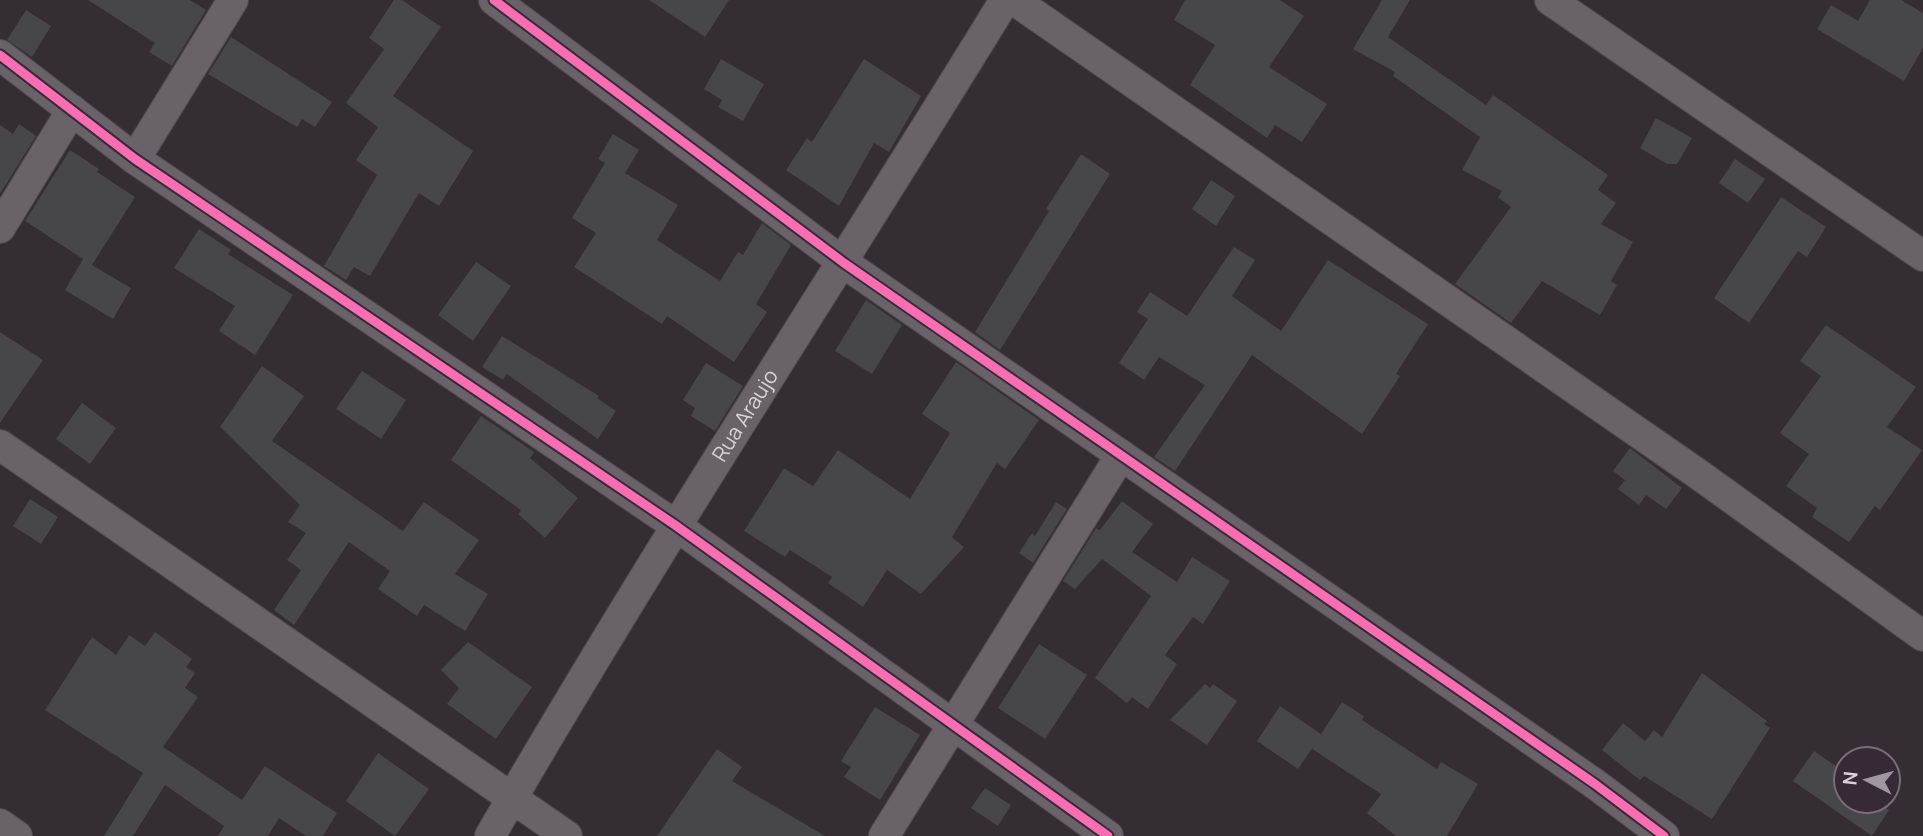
<svg xmlns="http://www.w3.org/2000/svg" width="1923" height="836" font-family="Manrope,sans-serif">
<rect width="100%" height="100%" fill="#342d34"/>
<g fill="#46464b">
<path d="M88,0H190L206,10L172,66L149,52L155,43Z"/>
<path d="M394,0H402L441,27L393,96L473,151L439,206L419,193L370,276L354,267L346,280L324,266L377,175L356,160L378,127L346,103L384,49L369,38Z"/>
<path d="M649,0H729L705,37Z"/>
<path d="M1185,0H1280L1304,16L1269,67L1327,104L1302,142L1275,125L1267,138L1190,85L1215,45L1174,20Z"/>
<path d="M1382,0H1410L1388,37L1486,105L1493,95L1608,175L1598,190L1616,203L1601,224L1633,242L1611,281L1617,285L1600,315L1542,281L1511,323L1455,284L1511,207L1498,197L1502,191L1462,170L1480,137L1393,76L1395,72L1353,49Z"/>
<path d="M1870,0H1901L1923,13V48L1904,81L1817,29L1831,5L1858,21Z"/>
<path d="M26,10L51,26L32,57L7,40Z"/>
<path d="M231,37L332,102L315,127L302,119L297,127L208,74Z"/>
<path d="M721,59L764,84L743,121L718,107L722,100L704,89Z"/>
<path d="M864,59L921,96L889,152L874,143L839,206L786,170L807,138L812,142Z"/>
<path d="M1656,118L1692,138L1677,164H1667L1640,148Z"/>
<path d="M19,124L36,136L0,194V125L13,134Z"/>
<path d="M613,134L639,150L625,173L678,205L657,240L720,281L738,252L743,255L762,223L791,245L756,304L767,312L734,362L667,316L662,324L574,267L596,233L572,218L605,163L598,159Z"/>
<path d="M70,150L99,169L97,172L135,197L92,265L131,288L113,319L65,290L83,259L25,221Z"/>
<path d="M1081,154L1110,174L1000,350L975,332L1049,211L1046,209Z"/>
<path d="M1735,159L1765,179L1748,203L1719,183Z"/>
<path d="M1211,180L1235,196L1216,226L1192,209Z"/>
<path d="M1781,197L1826,227L1807,257L1798,251L1749,323L1714,298Z"/>
<path d="M199,229L231,250L228,254L293,295L255,355L219,331L235,306L174,268Z"/>
<path d="M1234,247L1255,260L1232,296L1281,331L1328,260L1428,324L1396,374L1400,376L1362,434L1252,355L1175,471L1154,457L1205,385L1159,357L1144,380L1119,363L1148,319L1137,312L1150,292L1187,316Z"/>
<path d="M476,262L511,286L473,341L438,315Z"/>
<path d="M866,300L902,325L872,374L835,351Z"/>
<path d="M1826,325L1916,387L1887,427L1922,450L1880,510L1875,506L1849,542L1812,517L1817,508L1786,486L1809,454L1780,433L1821,376L1800,361Z"/>
<path d="M0,332L43,360L0,423Z"/>
<path d="M502,336L599,396L597,398L616,411L598,439L507,374L503,380L482,367Z"/>
<path d="M956,362L1039,420L1005,469L997,463L952,537L964,547L921,594L887,570L863,607L828,583L832,577L790,550L785,557L744,531L784,468L813,486L838,450L910,499L950,433L922,414Z"/>
<path d="M706,363L743,386L715,431L691,416L695,408L683,400Z"/>
<path d="M262,366L304,396L272,441L403,531L424,502L479,540L455,574L488,594L465,631L424,605L417,616L378,589L390,571L349,542L294,625L274,610L301,570L287,560L306,533L288,522L300,505L220,427Z"/>
<path d="M362,371L406,400L381,439L336,409Z"/>
<path d="M82,403L116,428L90,464L56,439Z"/>
<path d="M481,416L534,452L530,458L578,498L545,538L518,514L521,510L451,460Z"/>
<path d="M1630,448L1682,488L1666,509L1646,495L1639,505L1618,489L1625,480L1613,471Z"/>
<path d="M30,499L58,517L41,544L13,526Z"/>
<path d="M1122,501L1153,524L1132,552L1177,582L1192,557L1230,581L1203,624L1193,617L1165,655L1177,664L1148,709L1132,697L1127,703L1095,678L1151,596L1102,559L1075,589L1063,581L1096,528L1100,530Z"/>
<path d="M1056,502L1067,509L1033,563L1019,553L1032,533L1035,536Z"/>
<path d="M155,632L192,659L186,667L195,673L185,688L198,697L163,747L242,800L265,766L337,813L323,836H306L279,818L268,836H218L224,826L165,785L133,836H104L143,773L45,710L92,637L116,655L129,635L145,646Z"/>
<path d="M468,642L532,687L496,739L447,704L459,688L441,670Z"/>
<path d="M1039,644L1087,675L1045,739L998,708Z"/>
<path d="M1702,673L1767,721L1764,724L1770,728L1712,819L1644,776L1640,780L1602,750L1623,723L1645,741L1654,730L1662,737Z"/>
<path d="M1205,684L1210,688L1213,684L1237,701L1207,745L1170,720Z"/>
<path d="M1342,702L1364,716L1362,720L1437,769L1441,762L1478,784L1447,836H1396L1367,813L1381,794L1312,749L1317,741L1298,769L1257,741L1280,706L1321,734Z"/>
<path d="M875,707L920,735L880,800L844,777L851,767L841,761Z"/>
<path d="M717,749L742,767L732,781L825,836H657Z"/>
<path d="M1814,751L1846,773V801L1889,804L1886,808L1889,810L1872,836L1793,781Z"/>
<path d="M378,753L429,789L395,836L346,801Z"/>
<path d="M985,788L1011,805L998,826L971,808Z"/>
</g>
<g fill="none" stroke-linecap="round" stroke-linejoin="round">
<g stroke="#514a51" stroke-width="32">
<g id="minor">
<path d="M494,0L844,263L1595,784L1664,836"/>
<path d="M1014,0L1698,474L1923,636"/>
<path d="M1550,0L1923,256"/>
<path d="M0,55L135,159L675,525L1108,836"/>
<path d="M135,159L233,0"/>
<path d="M0,228L72,110"/>
<path d="M0,445L567,836"/>
<path d="M0,824L17,836"/>
<path id="s1" d="M490,836C654,552 834,279 1005,0"/>
<path d="M884,836L1121,455"/>
</g>
</g>
<use href="#minor" stroke="#696369" stroke-width="30"/>
<g stroke="#372a37" stroke-width="13">
<g id="cycleway">
<path d="M494,0L844,263L1595,784L1664,836"/>
<path d="M0,55L135,159L675,525L1108,836"/>
</g>
</g>
<use href="#cycleway" stroke="#f96db3" stroke-width="9"/>
</g>
<g text-anchor="middle" stroke-width="7" stroke-linejoin="round" paint-order="stroke">
<g font-size="21" fill="#dad1da" stroke="#372a37">
<text dy="7" stroke="none"><textPath href="#s1" startOffset="492">Rua Araujo</textPath></text>
</g>
</g>
<g transform="translate(1867 780) rotate(276)"><circle r="33" fill="#372a37" stroke="#786d78" stroke-width="2"/>
<path d="M0-5L12 26L0 18L-12 26Z" fill="#a098a0"/>
<text y="-10" font-size="19" font-weight="bold" text-anchor="middle" fill="#dad1da">N</text>
</g>
</svg>
